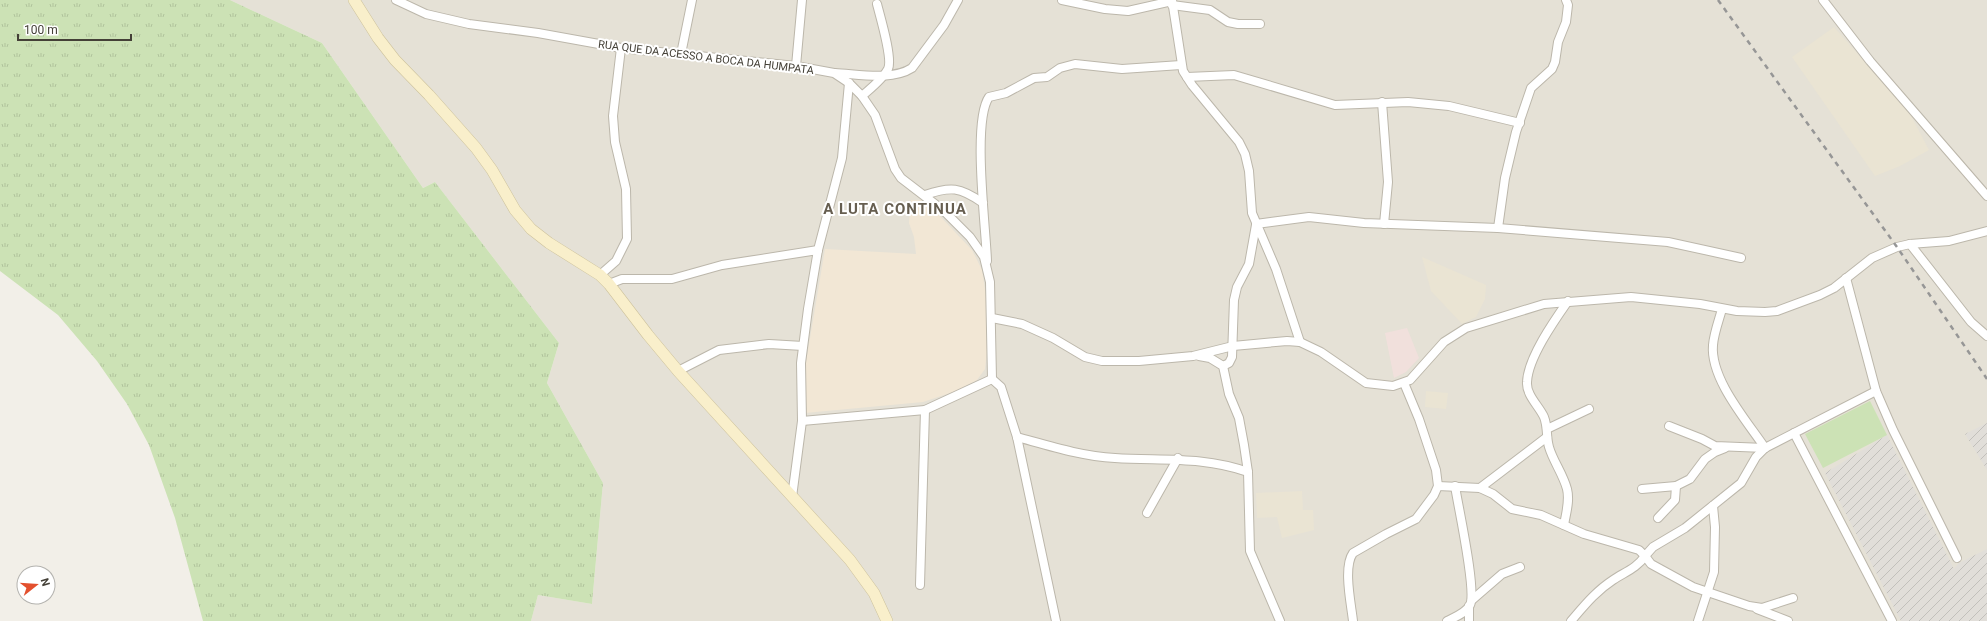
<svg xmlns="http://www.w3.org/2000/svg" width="1987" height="621" font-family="Roboto,sans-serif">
<defs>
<pattern id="industrial-furrows" width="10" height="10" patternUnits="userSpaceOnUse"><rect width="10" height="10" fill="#e1ded9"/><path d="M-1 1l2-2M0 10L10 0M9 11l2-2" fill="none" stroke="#c2c0bb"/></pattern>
<pattern id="grass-tufts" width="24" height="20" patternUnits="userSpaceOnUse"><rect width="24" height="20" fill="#cce2b5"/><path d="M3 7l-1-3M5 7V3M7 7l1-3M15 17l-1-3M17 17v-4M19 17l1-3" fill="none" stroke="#b0c39c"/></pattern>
</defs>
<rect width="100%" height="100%" fill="#f2efe8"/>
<path fill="#e5e1d6" d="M230,0H1987V621H531L538,595L592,604L603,483L547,383L559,343L435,182L423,188L322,43Z"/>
<path fill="#f2e7d5" d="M911,200H921L938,214L972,250L982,270L986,296L987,352L985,369L977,380L956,391L923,402L805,413L806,362L825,249L916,254L914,237L909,223Z"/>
<g fill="url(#industrial-furrows)">
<path d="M1987,423V470L1965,434Z"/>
<path d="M1887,435L1954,569L1959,563L1987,549V621H1901L1825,473Z"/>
</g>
<g fill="#eae4d3">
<path d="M1834,27L1909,112L1929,150L1900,166L1875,176L1792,57Z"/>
<path d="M1422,257L1486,285L1485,299L1476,317L1462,324L1431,291Z"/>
<path d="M1426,391L1448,393L1446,409L1425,407Z"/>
<path d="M1302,491L1303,510H1313L1314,530L1282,538L1277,517L1257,518L1256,493Z"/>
</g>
<path fill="#f1e0dc" d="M1407,328L1419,358L1406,372L1394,378L1385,333Z"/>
<path fill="url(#grass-tufts)" d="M0,0H230L322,43L423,188L435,182L559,343L547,383L603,483L592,604L538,595L531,621H203L175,518L149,445L127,404L97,361L58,315L0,271Z"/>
<path fill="#cce2b5" d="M1870,401L1887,435L1823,468L1805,434Z"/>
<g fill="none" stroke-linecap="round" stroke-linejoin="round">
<g stroke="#bcb7ab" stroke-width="10">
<g id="street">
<path d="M396,0L426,14L469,24L538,33L621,48L796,66L834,73L849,83L862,96L875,115L895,169L901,178L944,211L970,237L984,257L990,282L992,379L925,410L802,421"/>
<path d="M1062,0L1105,9L1128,11L1172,1"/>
<path d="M1172,0L1183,71L1192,85L1239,142L1245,154L1249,171L1252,213L1276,269L1300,342"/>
<path d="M1823,0L1870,61L1987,196"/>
<path d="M1172,5L1210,10L1228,22L1238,24H1260"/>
<path d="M681,54L692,0"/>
<path d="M796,66L802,0"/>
<path d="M835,73C858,74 892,81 912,68L944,25L958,0"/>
<path d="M1187,77L1234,75L1335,105L1408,102L1449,106L1520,123"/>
<path d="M862,96C871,88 883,79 888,69C893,59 880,16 877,4"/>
<path d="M1382,102L1388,182L1384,224"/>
<path d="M925,195C951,186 960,187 983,203"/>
<path d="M1256,224L1309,217L1364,223L1498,228L1668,242L1741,258"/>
<path d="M1498,228L1505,178L1516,132L1531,88L1552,69L1555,62L1558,42L1566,22L1568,5L1566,0"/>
<path d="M1910,244L1971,322L1987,336"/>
<path d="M987,261C986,228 972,121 989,97L1006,93L1034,78L1047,77L1060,68L1075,64L1122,69L1181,65"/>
<path d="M600,275L616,261L627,239L626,189L615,142L613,116L621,48"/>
<path d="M1846,278L1876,391L1893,430L1957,558"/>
<path d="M609,284L622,279H672L722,265L818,250"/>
<path d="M1722,309C1719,320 1714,333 1713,345C1710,379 1747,421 1765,448"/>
<path d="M992,318L1022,324L1053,338L1085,357L1102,361H1139L1193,356L1233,346L1287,341L1300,342L1321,352L1366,383L1393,386L1410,380L1444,342L1466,328L1544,304L1631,297L1700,304L1737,311L1765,312L1777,311L1820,295L1834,288L1872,258L1897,247L1910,244L1949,241L1987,231"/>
<path d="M1199,356L1210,358L1223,366L1229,394L1239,418L1244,445L1248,472L1250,551L1280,621"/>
<path d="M1223,366L1229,363L1232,357L1234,300L1237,287L1249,264L1256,225"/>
<path d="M678,371L719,350L769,344L803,346"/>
<path d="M992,379L1001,387L1017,437L1056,621"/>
<path d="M1669,426L1702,439L1715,446L1765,448"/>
<path d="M1547,429L1589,409"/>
<path d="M1794,433L1892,621"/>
<path d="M1017,437C1050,446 1081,456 1115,458C1161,461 1203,456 1248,472"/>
<path d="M1438,486L1480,488L1493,494L1512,509L1541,515L1584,534L1639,550L1645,556L1653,547L1685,528L1741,483L1756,457L1765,448L1876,391"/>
<path d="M1480,488L1547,437"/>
<path d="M1642,489L1676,486L1690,479L1705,459L1715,452L1725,448"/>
<path d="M792,497L802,421L801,363L808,309L818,250L842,158L849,83"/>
<path d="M1147,513L1178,458"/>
<path d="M1658,518L1675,500L1676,486"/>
<path d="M1564,525C1566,513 1570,501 1567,489C1563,474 1553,461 1549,447C1546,437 1548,427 1544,417C1539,406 1526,395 1527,382C1528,358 1554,321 1568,301"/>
<path d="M920,585L925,410"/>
<path d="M1472,600L1502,574L1520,567"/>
<path d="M1757,609L1788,621"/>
<path d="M1353,621C1351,603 1343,567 1353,553L1386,534L1416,519L1434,495L1438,486L1436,470L1419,419L1404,383"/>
<path d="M1447,621C1455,617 1466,613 1470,605C1477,591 1458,506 1455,486"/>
<path d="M1469,621V606"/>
<path d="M1571,621C1584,606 1596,591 1613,580C1625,572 1637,568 1645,556L1651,564L1693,587L1749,606L1762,608L1793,598"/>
<path d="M1698,621L1714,572L1715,527L1713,506"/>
</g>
</g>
<g stroke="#cdc29c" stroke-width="12">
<path id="secondary" d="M354,0L378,38L395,60L429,95L476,148L492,170L515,210L531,229L549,243L600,275L609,284L648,335L678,371L850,560L874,593L887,621"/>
</g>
<use href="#street" stroke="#fff" stroke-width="8"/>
<use href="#secondary" stroke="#f9efcb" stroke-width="11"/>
<path stroke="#969696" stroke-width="2.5" stroke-dasharray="5 5" stroke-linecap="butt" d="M1718,0L1897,247L1987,379"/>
</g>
<g text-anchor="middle" stroke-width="4" stroke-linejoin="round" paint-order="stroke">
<g font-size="11" fill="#444037" stroke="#fff">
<text transform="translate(706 57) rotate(7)" y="4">RUA QUE DA ACESSO A BOCA DA HUMPATA</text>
</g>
<g font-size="15" font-weight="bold" letter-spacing="1" fill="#665e50" stroke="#fff">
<text x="895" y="214">A LUTA CONTINUA</text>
</g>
</g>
<g transform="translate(36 585) rotate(73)"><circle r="19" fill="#ffffff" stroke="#b4b3af"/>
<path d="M0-3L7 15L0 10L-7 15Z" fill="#e3502e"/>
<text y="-6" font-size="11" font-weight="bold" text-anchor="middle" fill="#444037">N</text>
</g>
<path d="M18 34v6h113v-6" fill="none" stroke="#444037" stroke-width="2"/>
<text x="24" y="34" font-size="12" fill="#444037" stroke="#ffffff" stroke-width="3" paint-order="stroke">100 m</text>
</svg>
